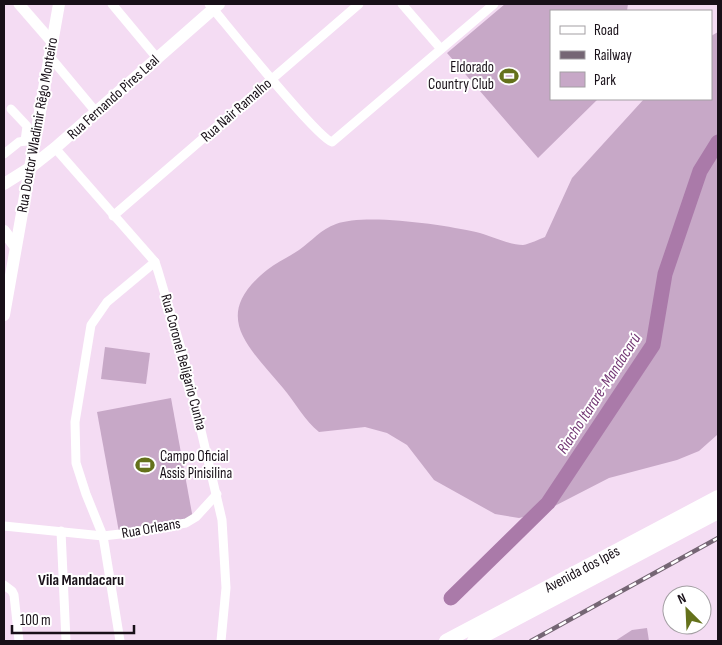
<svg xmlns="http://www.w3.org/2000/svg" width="722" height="645" font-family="'Sofia Sans Condensed',sans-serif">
<rect width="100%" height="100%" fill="#f4dcf3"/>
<g fill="#c7a8c7">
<path d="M505,4H628L627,11H551V99H598L538,158L447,53Z"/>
<path d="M718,32L717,435L699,451L677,460L609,478L541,513L519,518L495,514L434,480L407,445L387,433L365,427L319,432C305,421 295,402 283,388C248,346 210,316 267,270C277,262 289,257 299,250C312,241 321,229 336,224C366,213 444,225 476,232C490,235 508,245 523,245C530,244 539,239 545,237L572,178L644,99H711V36Z"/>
<path d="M105,347L150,353L146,384L101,379Z"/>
<path d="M171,398L193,519L119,532L97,412Z"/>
<path d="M647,628L649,641H615L632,630Z"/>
</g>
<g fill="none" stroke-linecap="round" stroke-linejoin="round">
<path stroke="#aa7aa9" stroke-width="15" d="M451,598L548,503L653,345L665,274L700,171L718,142"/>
<g stroke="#fff" stroke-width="9">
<path d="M112,4L157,58"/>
<path d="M209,4C226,24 317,138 332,142L494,4"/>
<path d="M402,4L441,49"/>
<path d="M51,58L96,112"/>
<path d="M11,109L27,126L25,141"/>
<path d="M55,148L155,262L158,271L185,362L222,520L226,588L221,641"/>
<path d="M4,154L19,142L31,140"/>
<path d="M113,216L359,4"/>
<path d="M4,526L103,536L129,533L186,523L196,517L217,494"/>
<path d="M61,531L66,641"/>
<path d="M4,585L12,591L14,595L19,641"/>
<path d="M120,641L103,536L86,494L76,463L75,422L91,325L107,302L155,262"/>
</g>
<path stroke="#fff" stroke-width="11" d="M19,4L52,42"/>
<g stroke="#fff" stroke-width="12">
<path d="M4,184L31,167L55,148L219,4"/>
<path d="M4,231L15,246"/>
<path d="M4,315L59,4"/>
</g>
<g stroke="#fff" stroke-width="14">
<path d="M446,641L718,497"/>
<path d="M474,641L718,512"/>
</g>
<g stroke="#756674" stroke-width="4.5">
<path id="rail" d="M531,641L718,538"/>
</g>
<use href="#rail" stroke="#fff" stroke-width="2.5" stroke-dasharray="8" stroke-linecap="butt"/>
</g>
<defs>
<g id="stadium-bare" transform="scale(1.5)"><path d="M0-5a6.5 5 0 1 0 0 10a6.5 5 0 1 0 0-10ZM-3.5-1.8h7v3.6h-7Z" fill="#64711b" stroke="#fff" stroke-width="2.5" paint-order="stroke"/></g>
</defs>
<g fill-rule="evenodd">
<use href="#stadium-bare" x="509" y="76"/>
<use href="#stadium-bare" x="145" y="465"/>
</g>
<g text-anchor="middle" stroke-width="4" stroke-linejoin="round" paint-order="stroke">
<g font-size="15" fill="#181018" stroke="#fff" text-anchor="end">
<text x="494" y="72">Eldorado<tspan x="494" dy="17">Country Club</tspan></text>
<text x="160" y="461" text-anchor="start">Campo Oficial<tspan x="160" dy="17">Assis Pinisilina</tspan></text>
</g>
<g font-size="15" fill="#181018" stroke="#fff">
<text transform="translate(113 97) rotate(-42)" y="5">Rua Fernando Pires Leal</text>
<text transform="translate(236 110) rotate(-41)" y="5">Rua Nair Ramalho</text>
<text transform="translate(37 125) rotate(-80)" y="5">Rua Doutor Wladimir Rêgo Monteiro</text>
<text transform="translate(184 362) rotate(75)" y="5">Rua Coronel Beligario Cunha</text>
<text transform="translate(151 528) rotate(-10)" y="5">Rua Orleans</text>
<text transform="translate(582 569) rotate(-28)" y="5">Avenida dos Ipês</text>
</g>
<g font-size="16" font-style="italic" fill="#733774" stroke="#fff">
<text transform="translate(598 393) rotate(-57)" y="6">Riacho Itararé-Mandacarú</text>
</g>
<g font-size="16" font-weight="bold" fill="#181018" stroke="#fff">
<text x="81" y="585">Vila Mandacaru</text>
</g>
</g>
<rect width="722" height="645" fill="none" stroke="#181018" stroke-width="10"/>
<rect x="550" y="10" width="162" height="90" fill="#ffffff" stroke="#a39fa3"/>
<rect x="560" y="26" width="25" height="8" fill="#ffffff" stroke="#a39fa3"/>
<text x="594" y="35" font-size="15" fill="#181018">Road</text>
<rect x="560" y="51" width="25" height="8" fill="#756674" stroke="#a39fa3"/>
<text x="594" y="60" font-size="15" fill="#181018">Railway</text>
<rect x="560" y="72" width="25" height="15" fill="#c7a8c7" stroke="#a39fa3"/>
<text x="594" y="85" font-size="15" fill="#181018">Park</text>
<g transform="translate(687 610) rotate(336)"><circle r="24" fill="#ffffff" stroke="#a39fa3"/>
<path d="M0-4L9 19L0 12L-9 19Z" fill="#64711b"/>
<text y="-8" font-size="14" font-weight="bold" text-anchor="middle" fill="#181018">N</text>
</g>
<path d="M12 625v8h122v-8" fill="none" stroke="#181018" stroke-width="2.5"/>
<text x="20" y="625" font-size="15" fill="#181018" stroke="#ffffff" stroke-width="4" paint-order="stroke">100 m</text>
</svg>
